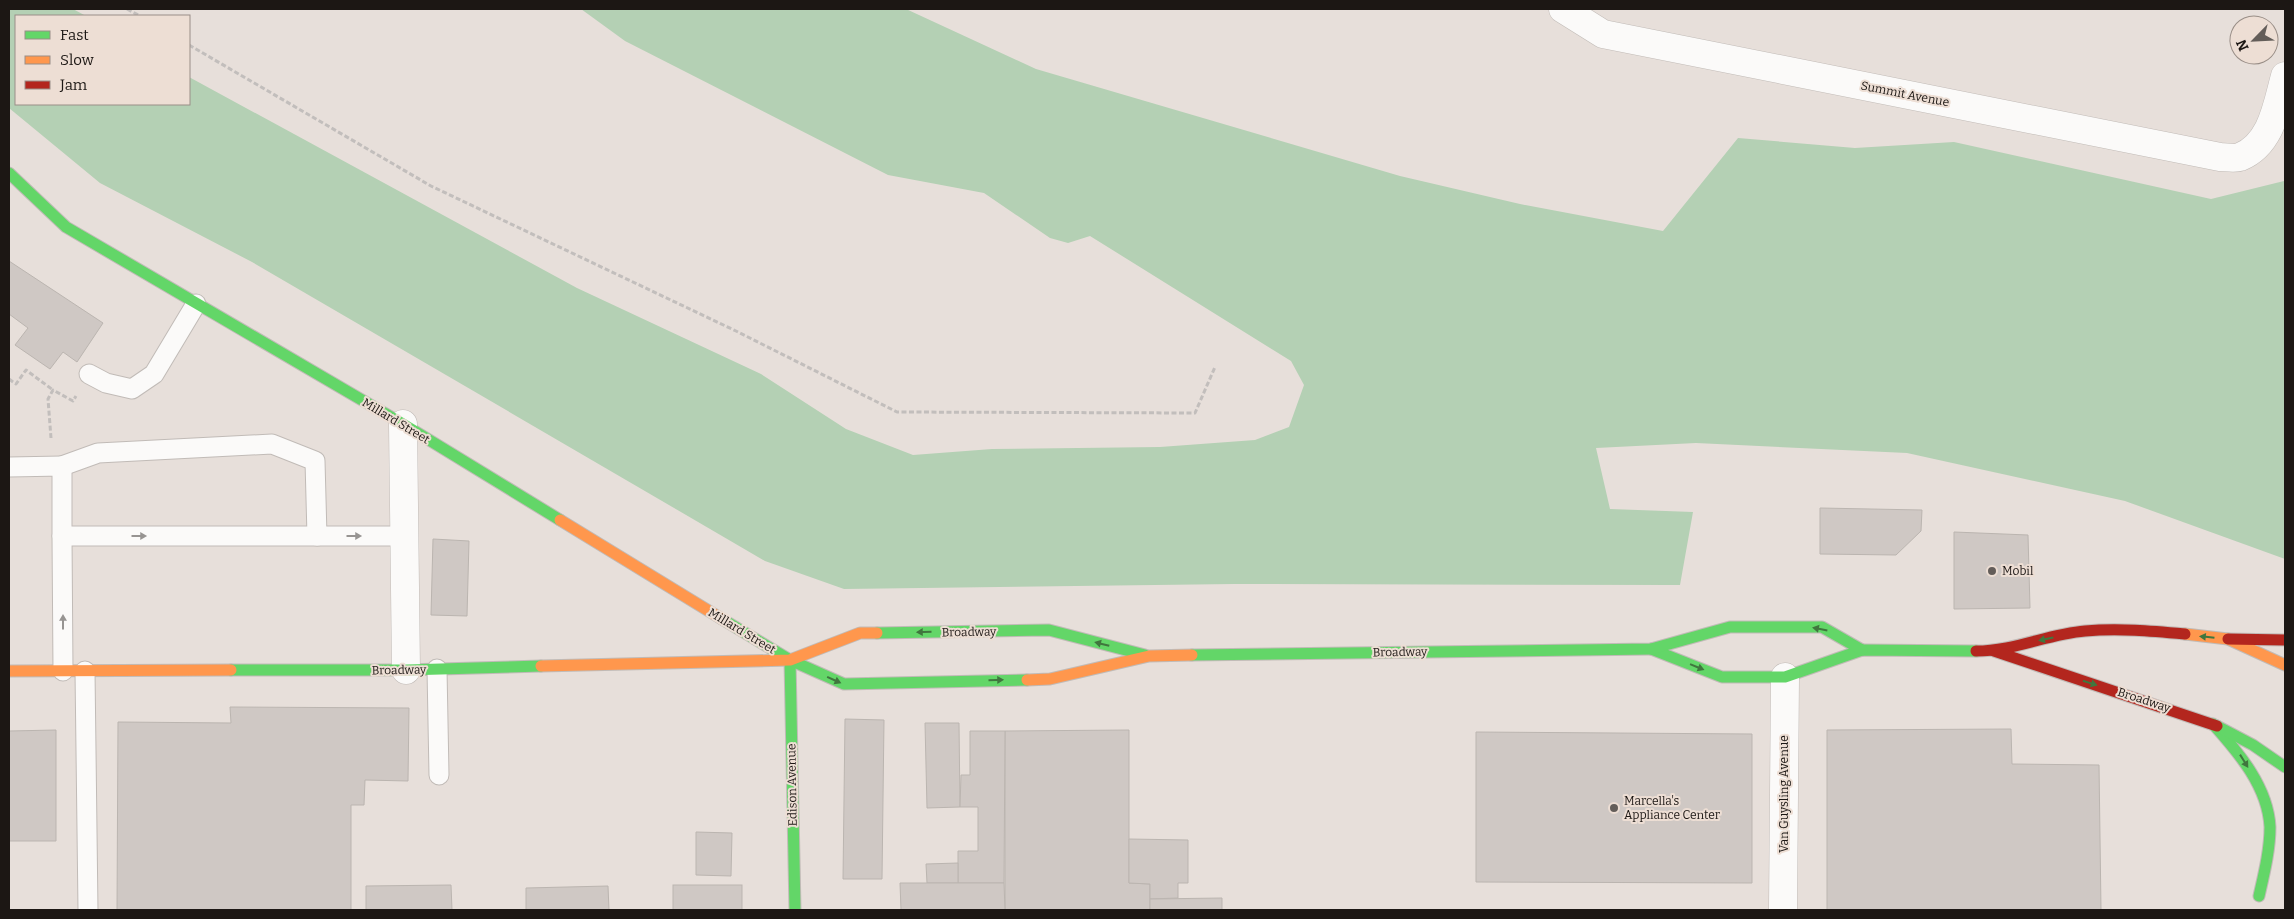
<svg xmlns="http://www.w3.org/2000/svg" width="2294" height="919" font-family="Bitter,serif">
<rect width="100%" height="100%" fill="#e7dfda"/>
<path fill="#b4d0b4" d="M9,9H73L86,16H16V104H189V77L577,288L761,374L846,429L913,455L992,449L1160,447L1255,440L1289,427L1304,385L1291,361L1090,236L1068,243L1050,238L984,193L888,175L625,41L581,9H906L1036,69L1400,176L1520,204L1663,231L1738,138L1855,148L1954,142L2211,199L2284,181L2285,176V559L2125,501L1907,453L1696,443L1596,448L1610,509L1693,512L1680,585L1234,584L844,589L765,561L252,262L100,183L9,108Z"/>
<g fill="#cfc8c4" stroke="#bbb5b0">
<path d="M9,261L103,323L77,362L63,352L50,369L15,345L28,328L9,314Z"/>
<path d="M1820,508L1922,510L1921,531L1896,555L1820,554Z"/>
<path d="M1954,532L2028,535L2030,608L1954,609Z"/>
<path d="M433,539L469,541L467,616L431,615Z"/>
<path d="M230,707L409,708L408,781L365,780L364,805H351V910H117L118,722L231,723Z"/>
<path d="M845,719L884,720L882,879H843Z"/>
<path d="M925,723H959L960,807L927,808Z"/>
<path d="M2011,729L2012,764L2099,765L2101,910H1827V730Z"/>
<path d="M56,730V841H9V731Z"/>
<path d="M1129,730V883L1150,884V910H1005V731Z"/>
<path d="M970,731H1005L1004,883H958V851H978V807H960L961,775H970Z"/>
<path d="M1476,732L1752,734V883L1476,882Z"/>
<path d="M696,832L732,833L731,876L696,875Z"/>
<path d="M1129,839L1188,840V883H1178V898L1150,899V884L1129,883Z"/>
<path d="M958,863V883H927L926,864Z"/>
<path d="M900,883H1004L1005,910H901Z"/>
<path d="M451,885L452,910H366V886Z"/>
<rect x="673" y="885" width="69" height="25"/>
<path d="M608,886L609,910H526V888Z"/>
<path d="M1222,898V910H1150V899Z"/>
</g>
<g fill="none" stroke-linecap="round" stroke-linejoin="round">
<g stroke="#c1bbb7" stroke-width="21">
<g id="lane">
<path d="M89,374L106,383L132,389L154,374L196,304"/>
<path d="M62,466L98,453L272,444L315,461L317,536"/>
<path d="M9,467L62,466V536"/>
<path d="M437,669L439,775"/>
<path d="M63,671L62,536H404"/>
<path d="M85,671L88,910"/>
</g>
</g>
<g stroke="#c1bbb7" stroke-width="29">
<g id="street">
<path d="M1563,9L1603,34L2220,157C2226,157 2234,159 2240,157C2272,144 2277,105 2285,76"/>
<path d="M403,424L406,670"/>
<path d="M1783,910L1785,677"/>
</g>
</g>
<g stroke="#c1bbb7" stroke-width="13">
<g id="fast">
<path d="M9,173L66,227L403,424L560,520"/>
<path d="M722,619L790,660L844,684L1027,680"/>
<path d="M877,633L1049,630L1145,655"/>
<path d="M1651,649L1722,677H1785L1862,650L1976,651"/>
<path d="M1192,655L1651,649L1730,627H1822L1862,650"/>
<path d="M790,660L795,910"/>
<path d="M231,670H406L541,666"/>
<path d="M2213,724C2239,753 2268,787 2270,827C2270,850 2264,874 2259,896"/>
<path d="M2217,726L2253,745L2285,767"/>
</g>
</g>
<g stroke="#c1bbb7" stroke-width="13">
<g id="slow">
<path d="M560,520L722,619"/>
<path d="M2185,634L2228,639L2285,665"/>
<path d="M541,666L790,660L860,633H877"/>
<path d="M9,671L231,670"/>
<path d="M1027,680L1050,679L1149,656L1192,655"/>
</g>
</g>
<g stroke="#c1bbb7" stroke-width="13">
<g id="jam">
<path d="M2228,639L2285,640"/>
<path d="M1976,651C2014,651 2048,634 2085,631C2118,628 2152,631 2185,634"/>
<path d="M1994,651L2217,726"/>
</g>
</g>
<g stroke="#c2bebc" stroke-width="3" stroke-dasharray="5 2.5" stroke-linecap="butt">
<path d="M127,9L140,16"/>
<path d="M189,45L431,186L736,331L897,412L1195,413L1215,367"/>
<path d="M9,379L16,384L26,370L53,390"/>
<path d="M51,438L48,399L53,390L73,401L76,396"/>
</g>
<use href="#lane" stroke="#fbfaf9" stroke-width="19"/>
<use href="#street" stroke="#fbfaf9" stroke-width="28"/>
<use href="#fast" stroke="#63d668" stroke-width="11"/>
<use href="#slow" stroke="#ff974d" stroke-width="11"/>
<use href="#jam" stroke="#b3261e" stroke-width="11"/>
</g>
<defs><path id="oneway-solid" d="M-6-.8H1V-3.2L6.5 0L1 3.2V.8H-6Z" transform="scale(1.25)"/></defs>
<g fill="#979492">
<use href="#oneway-solid" transform="translate(139 536)"/>
<use href="#oneway-solid" transform="translate(354 536)"/>
<use href="#oneway-solid" transform="translate(63 622) rotate(-90)"/>
</g>
<g fill="#40763e">
<use href="#oneway-solid" transform="translate(1820 629) rotate(-169)"/>
<use href="#oneway-solid" transform="translate(924 632) rotate(179)"/>
<use href="#oneway-solid" transform="translate(2207 637) rotate(-174)"/>
<use href="#oneway-solid" transform="translate(2046 639) rotate(168)"/>
<use href="#oneway-solid" transform="translate(1102 644) rotate(-166)"/>
<use href="#oneway-solid" transform="translate(1697 667) rotate(22)"/>
<use href="#oneway-solid" transform="translate(834 680) rotate(24)"/>
<use href="#oneway-solid" transform="translate(996 680) rotate(-1)"/>
<use href="#oneway-solid" transform="translate(2090 683) rotate(18)"/>
<use href="#oneway-solid" transform="translate(2244 761) rotate(58)"/>
</g>
<g fill="#635d59" stroke="#edded4" stroke-width="2">
<circle cx="1992" cy="571" r="5"/>
<circle cx="1614" cy="808" r="5"/>
</g>
<g text-anchor="middle" stroke-width="4" stroke-linejoin="round" paint-order="stroke">
<g font-size="12" fill="#1c1714" stroke="#edded4">
<text transform="translate(1905 94) rotate(11)" y="4">Summit Avenue</text>
<text transform="translate(396 421) rotate(31)" y="4">Millard Street</text>
<text transform="translate(742 631) rotate(31)" y="4">Millard Street</text>
<text transform="translate(969 632) rotate(-1)" y="4">Broadway</text>
<text transform="translate(1400 652) rotate(-1)" y="4">Broadway</text>
<text transform="translate(399 670) rotate(-1)" y="4">Broadway</text>
<text transform="translate(2144 700) rotate(18)" y="4">Broadway</text>
<text transform="translate(792 785) rotate(-91)" y="4">Edison Avenue</text>
<text transform="translate(1784 794) rotate(-90)" y="4">Van Guysling Avenue</text>
</g>
<g font-size="12" fill="#1c1714" stroke="#edded4" text-anchor="start">
<text x="2002" y="575">Mobil</text>
<text x="1624" y="805">Marcella's<tspan x="1624" dy="14">Appliance Center</tspan></text>
</g>
</g>
<rect width="2294" height="919" fill="none" stroke="#1c1714" stroke-width="20"/>
<rect x="15" y="15" width="175" height="90" fill="#edded4" stroke="#998e87"/>
<rect x="25" y="31" width="25" height="8" fill="#63d668" stroke="#998e87"/>
<text x="60" y="40" font-size="15" fill="#1c1714">Fast</text>
<rect x="25" y="56" width="25" height="8" fill="#ff974d" stroke="#998e87"/>
<text x="60" y="65" font-size="15" fill="#1c1714">Slow</text>
<rect x="25" y="81" width="25" height="8" fill="#b3261e" stroke="#998e87"/>
<text x="60" y="90" font-size="15" fill="#1c1714">Jam</text>
<g transform="translate(2254 40) rotate(246)"><circle r="24" fill="#edded4" stroke="#998e87"/>
<path d="M0-4L9 19L0 12L-9 19Z" fill="#635d59"/>
<text y="-8" font-size="14" font-weight="bold" text-anchor="middle" fill="#1c1714">N</text>
</g>
</svg>
